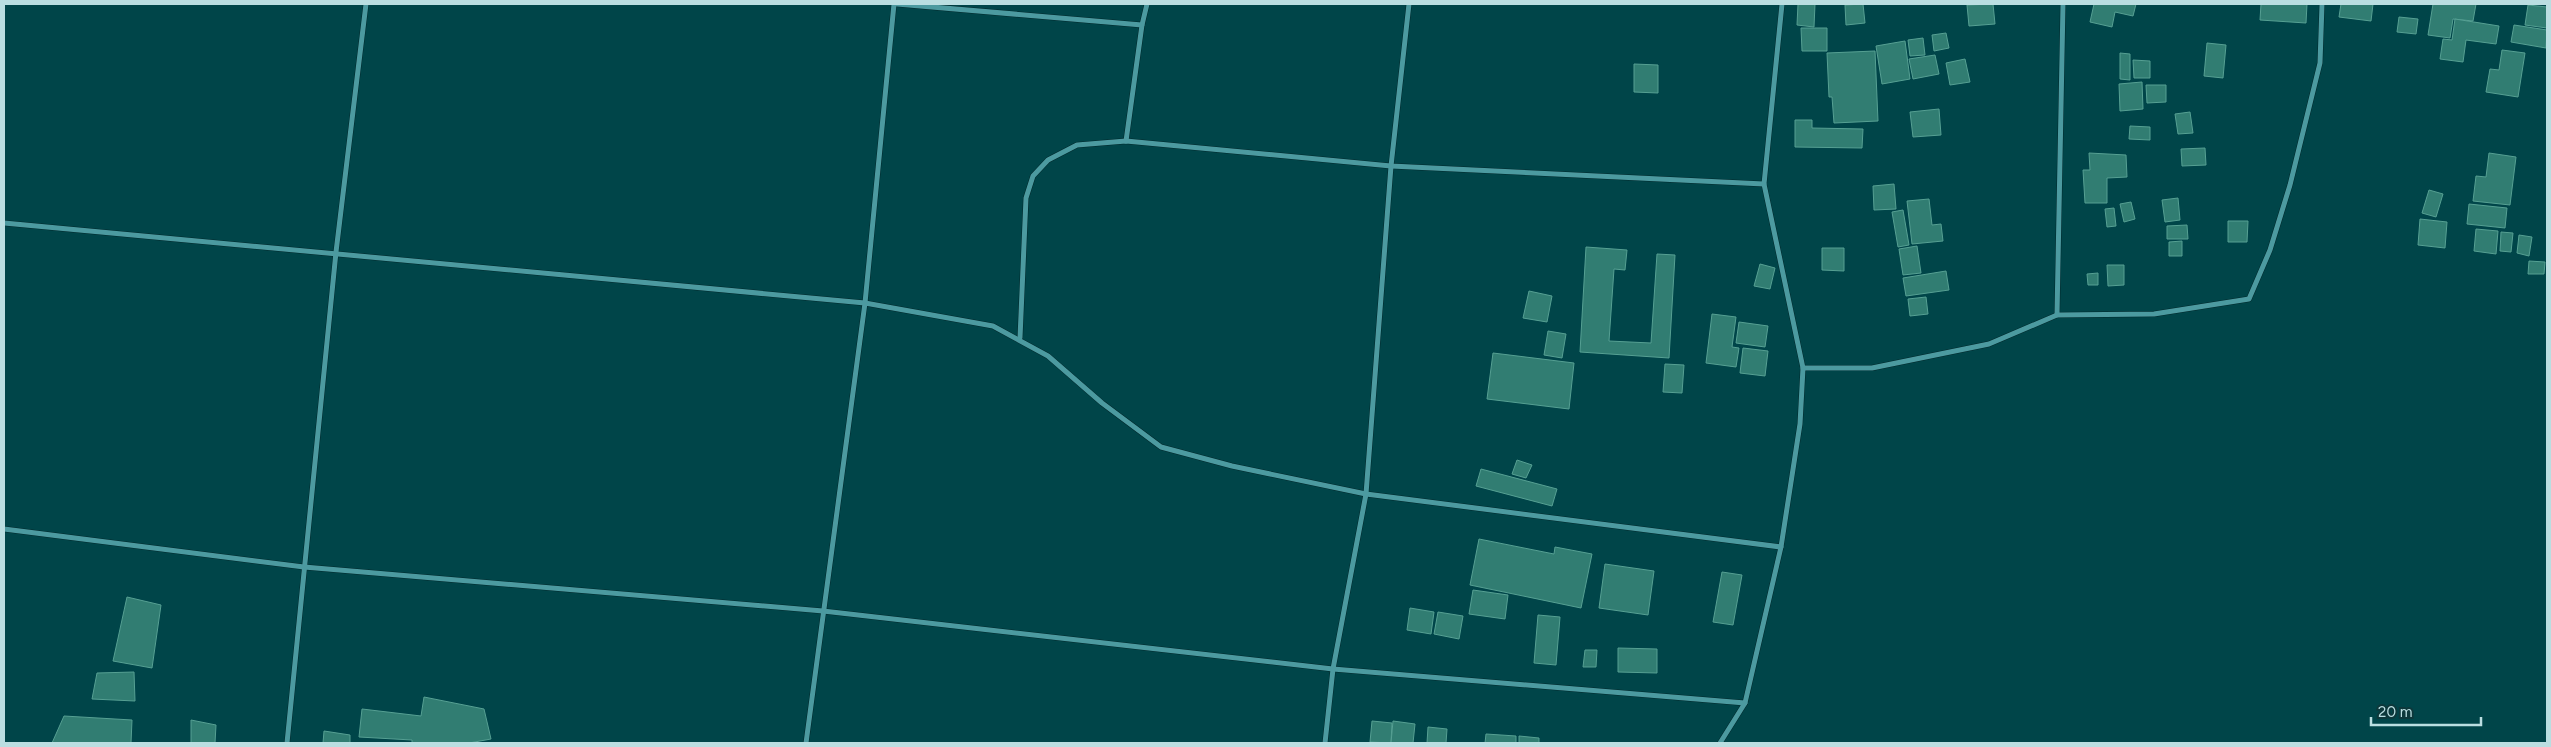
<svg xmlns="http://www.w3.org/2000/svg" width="2551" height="747" font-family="Figtree,sans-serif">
<rect width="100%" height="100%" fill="#004549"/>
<g fill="#317d72" stroke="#56a093">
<path d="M1798,4H1815L1814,27L1797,25Z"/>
<path d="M1863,4L1865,23L1846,25L1845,5Z"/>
<path d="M1993,4L1995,24L1969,26L1967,5Z"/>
<path d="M2094,4H2136L2133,16L2115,12L2112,27L2090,22Z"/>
<path d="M2261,4H2307L2306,23L2260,20Z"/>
<path d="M2341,4H2373L2371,21L2339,17Z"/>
<path d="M2433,4H2476L2473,21L2453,19L2450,38L2428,35Z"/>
<path d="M2528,5L2547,7V28L2525,25Z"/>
<path d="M2399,17L2418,19L2416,34L2397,32Z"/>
<path d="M2455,19L2499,26L2496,44L2466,40L2463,62L2440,59L2443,39L2452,40Z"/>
<path d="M2514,25L2547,30L2546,48L2511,42Z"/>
<path d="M1801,28H1827V51H1802Z"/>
<path d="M1946,33L1949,48L1934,51L1932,35Z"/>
<path d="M1923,38L1925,55L1910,56L1908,40Z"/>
<path d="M1905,41L1910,79L1882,84L1876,46Z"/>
<path d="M2207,43L2226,45L2223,78L2204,76Z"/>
<path d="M2502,50L2525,53L2518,97L2486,92L2490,69L2499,70Z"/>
<path d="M1875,51L1878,121L1834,123L1832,97H1829L1827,53Z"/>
<path d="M2120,53L2130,54V80L2120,79Z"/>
<path d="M1935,55L1939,74L1913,79L1909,59Z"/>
<path d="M1965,59L1970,82L1950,85L1946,63Z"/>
<path d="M2133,60L2150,61V78H2134Z"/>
<path d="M1634,64L1658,65V93L1634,92Z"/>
<path d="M2142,82L2143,109L2120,111L2119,84Z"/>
<path d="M2146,85H2166V102L2147,103Z"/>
<path d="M1939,109L1941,135L1913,137L1910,112Z"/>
<path d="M2190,112L2193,133L2178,134L2175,114Z"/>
<path d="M1795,120H1812V128L1863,129L1862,148L1795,147Z"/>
<path d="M2130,126L2150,127V140L2129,139Z"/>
<path d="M2205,148L2206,165L2182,166L2181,149Z"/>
<path d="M2089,153L2126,155L2127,177L2107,178V203H2085L2083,170H2090Z"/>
<path d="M2489,153L2516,157L2510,205L2473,201L2476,176L2486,177Z"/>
<path d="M1894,184L1896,209L1874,210L1873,186Z"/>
<path d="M2429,190L2443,194L2436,217L2422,213Z"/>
<path d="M2178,198L2180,220L2165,222L2162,200Z"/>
<path d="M1929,199L1932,225L1941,224L1943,241L1912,244L1907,201Z"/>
<path d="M2131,202L2135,219L2124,222L2120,204Z"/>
<path d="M2469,204L2507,208L2505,228L2467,224Z"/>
<path d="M2114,208L2116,226L2107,227L2105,209Z"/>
<path d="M1903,210L1909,245L1898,247L1892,212Z"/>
<path d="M2420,219L2447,222L2445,248L2418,245Z"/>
<path d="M2228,221H2248L2247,242H2228Z"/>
<path d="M2187,225L2188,239H2167V226Z"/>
<path d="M2476,229L2498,231L2496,254L2474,251Z"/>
<path d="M2501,232L2513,233L2511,252L2500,251Z"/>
<path d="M2519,235L2532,237L2529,256L2517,253Z"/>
<path d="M2182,241V256H2169V242Z"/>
<path d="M1917,246L1921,273L1903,275L1899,249Z"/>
<path d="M1586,247L1627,250L1625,270L1614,269L1609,341L1651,343L1657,254L1675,255L1669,358L1580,352Z"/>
<path d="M1822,248H1844V271L1822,270Z"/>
<path d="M2529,261L2545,262L2544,274H2528Z"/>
<path d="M1760,264L1775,268L1770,289L1754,286Z"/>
<path d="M2107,265H2124V285L2108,286Z"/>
<path d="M1946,271L1949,290L1906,296L1903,278Z"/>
<path d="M2098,273V285H2088L2087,274Z"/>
<path d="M1529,291L1552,296L1547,322L1523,318Z"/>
<path d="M1926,297L1928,314L1910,316L1908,299Z"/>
<path d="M1712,314L1736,317L1732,347L1739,348L1736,367L1706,363Z"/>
<path d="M1739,322L1768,326L1765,347L1736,343Z"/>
<path d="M1548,331L1566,334L1562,358L1544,355Z"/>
<path d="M1743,348L1768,351L1765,376L1740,373Z"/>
<path d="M1493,353L1574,363L1569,409L1487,399Z"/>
<path d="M1665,364L1684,365L1682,393L1663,392Z"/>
<path d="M1517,460L1532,465L1526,478L1512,474Z"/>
<path d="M1481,469L1557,489L1552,506L1476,486Z"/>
<path d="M1479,539L1554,554L1555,547L1592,554L1581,608L1470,585Z"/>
<path d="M1605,564L1654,571L1648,615L1599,608Z"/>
<path d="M1722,572L1742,575L1733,625L1713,622Z"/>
<path d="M1473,590L1508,595L1505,619L1469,614Z"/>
<path d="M127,597L161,605L152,668L113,661Z"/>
<path d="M1410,608L1434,612L1431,634L1407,630Z"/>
<path d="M1438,612L1463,616L1459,639L1434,634Z"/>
<path d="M1538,615L1560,617L1556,665L1534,663Z"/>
<path d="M1618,648L1657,649V673L1618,672Z"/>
<path d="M1585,650H1597L1596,667H1583Z"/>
<path d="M134,672L135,701L92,699L97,673Z"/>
<path d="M424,697L484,709L491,739L469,743H412V740L359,737L362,709L421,716Z"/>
<path d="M64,716L132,720L131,743H52Z"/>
<path d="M191,720L216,725L215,743H191Z"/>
<path d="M1372,721L1392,723L1391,743L1370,742Z"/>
<path d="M1393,721L1415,724L1413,743H1391Z"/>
<path d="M1428,727L1447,729L1446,743H1427Z"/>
<path d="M324,731L350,735V743H323Z"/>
<path d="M1486,734L1516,736V743H1485Z"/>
<path d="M1519,736L1539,738V743H1519Z"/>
</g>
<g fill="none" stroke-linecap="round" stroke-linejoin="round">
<g stroke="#00292c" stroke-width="6">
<g id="street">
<path d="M897,4L1142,25"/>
<path d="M1126,141L1142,25L1147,4"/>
<path d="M4,223L865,303L993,326L1048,356L1102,403L1161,447L1232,466L1366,494L1781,547"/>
<path d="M2057,315L2063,4"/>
<path d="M1020,338L1026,198L1033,176L1048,160L1077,145L1126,141L1391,166L1764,184"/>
<path d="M1803,368H1872L1989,344L2057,315L2154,314L2249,299L2270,250L2290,185L2320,63L2322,4"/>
<path d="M4,529L304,567L823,611L1333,669L1745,703"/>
<path d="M287,743L336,252L366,4"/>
<path d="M806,743L865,303L894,4"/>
<path d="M1325,743L1333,669L1366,494L1391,166L1409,4"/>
<path d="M1720,743L1745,703L1781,547L1800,424L1803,368L1764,184L1782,4"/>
</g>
</g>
<use href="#street" stroke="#4c9aa0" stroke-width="5"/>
</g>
<rect width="2551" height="747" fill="none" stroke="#badee1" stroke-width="10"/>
<path d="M2371 717v8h110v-8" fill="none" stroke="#badee1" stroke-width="2.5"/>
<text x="2378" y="717" font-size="15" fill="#badee1" stroke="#0d383b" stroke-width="4" paint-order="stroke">20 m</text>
</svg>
